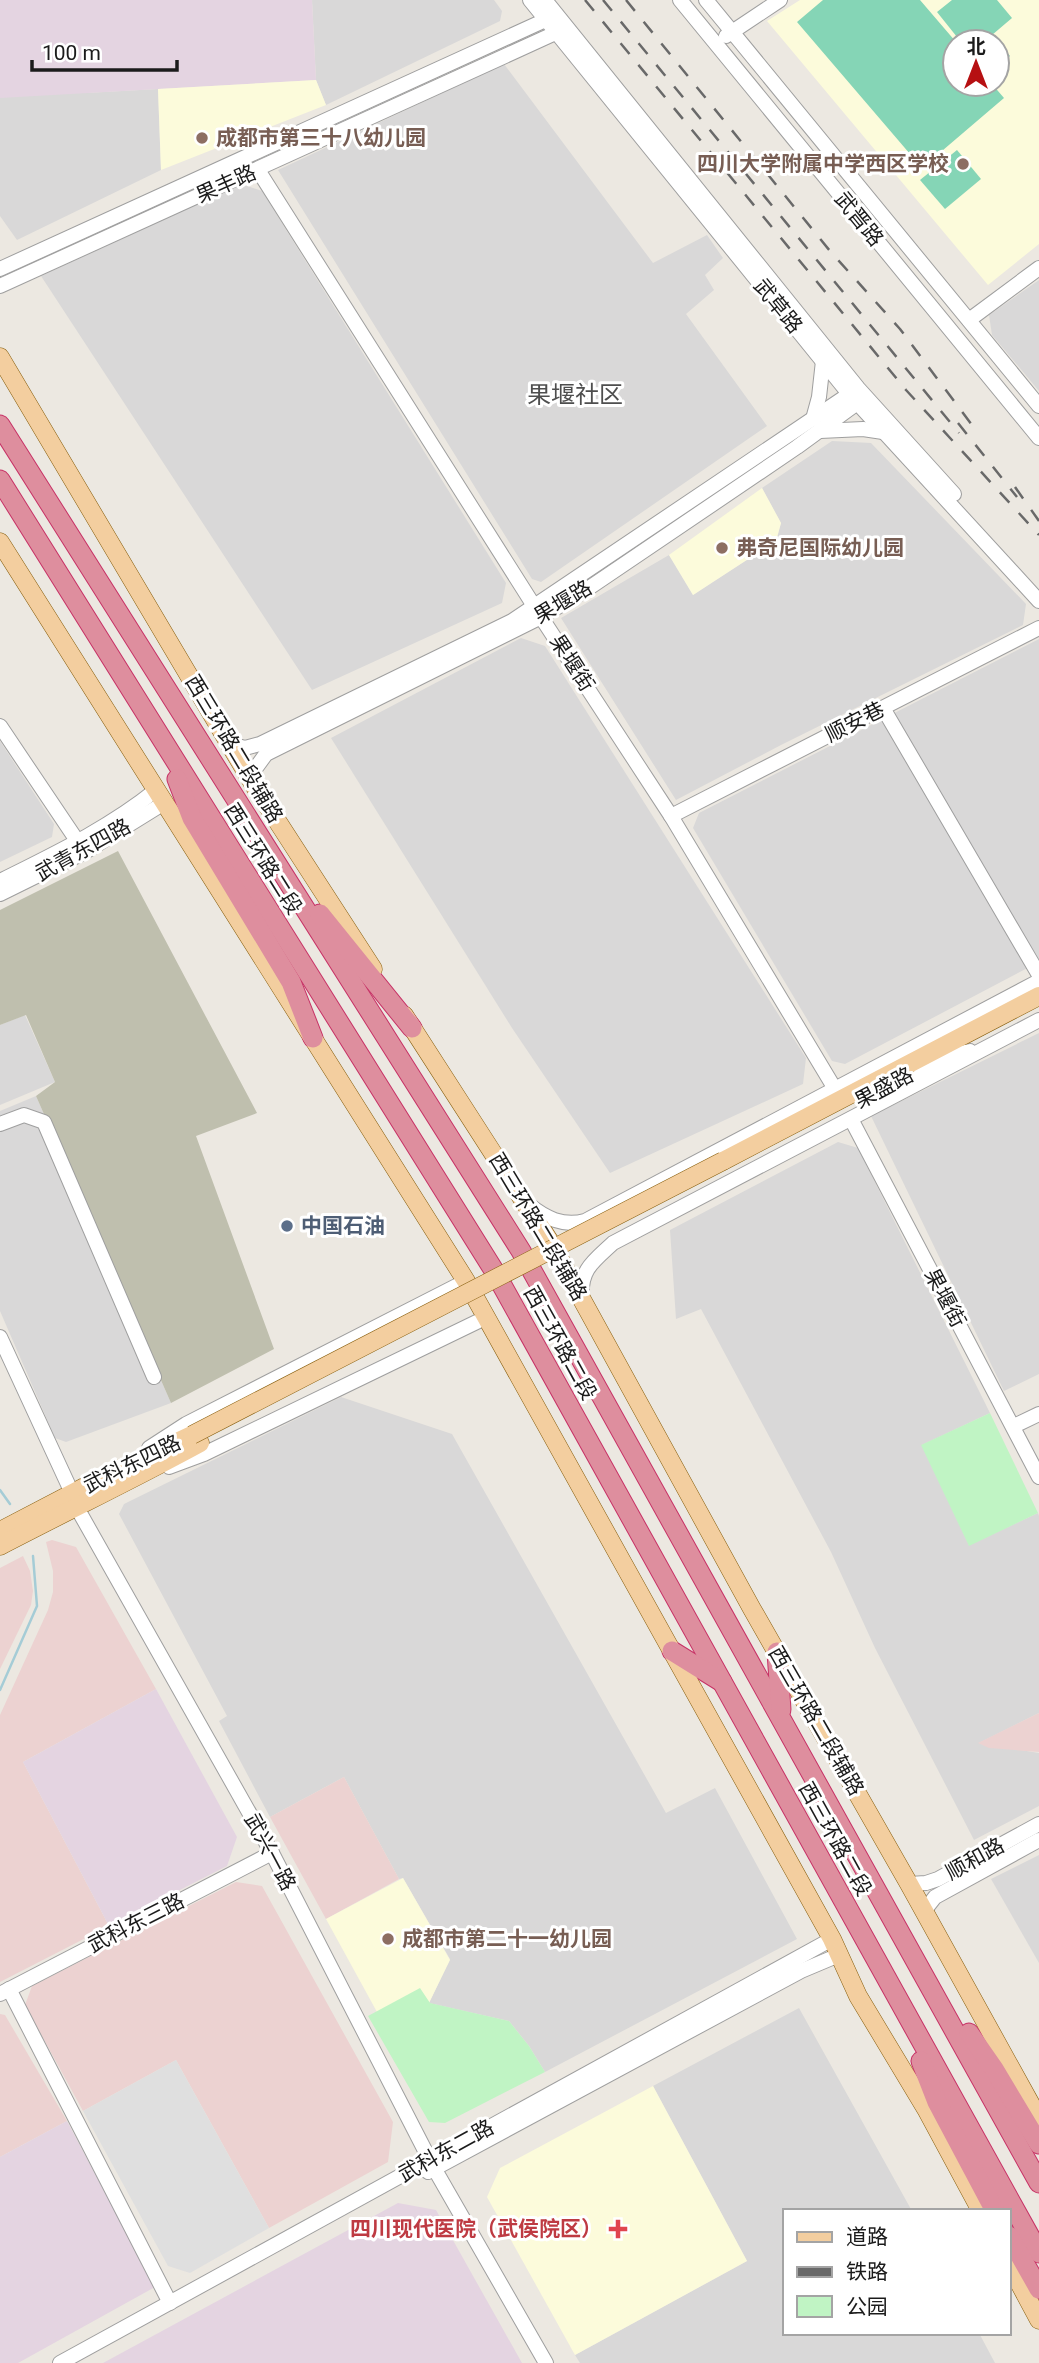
<svg xmlns="http://www.w3.org/2000/svg" width="1039" height="2363" font-family="Roboto,'Noto Sans SC',sans-serif">
<rect width="100%" height="100%" fill="#ece8e1"/>
<g fill="#d9d8d8">
<path d="M0,0L85,93L158,89L161,170L17,240L0,216Z"/>
<path d="M312,0H494L502,11L500,21L326,105L316,80Z"/>
<path d="M504,64L653,263L707,235L723,258L705,275L714,290L686,314L767,426L541,582L532,579L278,170Z"/>
<path d="M241,184L262,191L506,583L502,603L312,690L41,276Z"/>
<path d="M1039,280V391L992,335L989,315Z"/>
<path d="M832,441L871,443L1026,604L1023,625L781,745L676,800L561,618L669,555L693,595L776,541L781,523L762,488Z"/>
<path d="M521,638L545,646L806,1058L803,1084L610,1173L512,1028L331,738Z"/>
<path d="M1039,639V962L845,1064L832,1061L693,828L699,813Z"/>
<path d="M0,741L54,824L52,837L0,862Z"/>
<path d="M25,1015L55,1082L0,1105V1025Z"/>
<path d="M1039,1033V1374L1004,1391L871,1116Z"/>
<path d="M36,1096L171,1403L66,1442L55,1438L0,1311V1111Z"/>
<path d="M838,1142L858,1148L990,1413L922,1445L969,1545L1038,1513L1039,1516V1713L979,1743L1039,1753V1806L974,1840L875,1648L831,1552L701,1309L676,1319L670,1230Z"/>
<path d="M341,1397L452,1434L666,1813L715,1788L797,1939L545,2072L529,2046L509,2021L429,2003L450,1959L403,1878L399,1879L344,1777L270,1817L219,1721L227,1716L119,1514L124,1504Z"/>
<path d="M1039,1855V1963L991,1879Z"/>
<path d="M799,2008L912,2211H785V2333H979L995,2363H580L575,2355L747,2261L653,2086Z"/>
</g>
<g fill="#ecd2d1">
<path d="M52,1540L76,1547L156,1689L23,1762L109,1926L0,1982V1715L48,1610L53,1592V1571L46,1542Z"/>
<path d="M23,1556L30,1571L33,1591L31,1605L0,1669V1568Z"/>
<path d="M1039,1713V1752L989,1748L978,1743Z"/>
<path d="M344,1777L399,1879L326,1919L270,1817Z"/>
<path d="M236,1882L262,1886L393,2122L388,2162L269,2228L176,2060L83,2111L25,2005L32,1986Z"/>
<path d="M0,2014L5,2015L67,2121L0,2157Z"/>
</g>
<g fill="#e4d4e1">
<path d="M0,0H312L316,80L0,98Z"/>
<path d="M156,1689L237,1837L227,1866L109,1926L23,1762Z"/>
<path d="M67,2121L155,2287L18,2363H0V2157Z"/>
<path d="M398,2203L436,2210L522,2363H103Z"/>
</g>
<g fill="#fcfbdb" fill-rule="evenodd">
<path d="M800,0H1039V244L988,285L767,21ZM955,42H997V84H955Z"/>
<path d="M316,80L326,105L161,170L158,89Z"/>
<path d="M762,488L781,523L776,541L693,595L669,555Z"/>
<path d="M403,1878L450,1960L429,2003L377,2012L326,1919Z"/>
<path d="M653,2086L747,2261L575,2355L487,2197L500,2168Z"/>
</g>
<path fill="#bfbfae" d="M118,851L257,1113L196,1136L274,1349L171,1403L36,1096L55,1082L26,1015L0,1025V910Z"/>
<g fill="#c0f4c4">
<path d="M990,1413L1038,1513L969,1546L921,1445Z"/>
<path d="M420,1988L430,2003L509,2021L529,2046L545,2072L445,2123L429,2122L368,2016Z"/>
</g>
<g fill="#85d5b6">
<path d="M823,0H920L956,42L955,84H992L1004,98L922,168L797,22Z"/>
<path d="M952,0H997L1012,18L992,35L1010,56L997,66V42H961L937,12Z"/>
<path d="M957,150L981,179L945,209L920,180Z"/>
</g>
<path fill="#dfdfdf" d="M176,2060L269,2228L190,2273L168,2266L83,2111Z"/>
<g fill="none" stroke-linecap="round" stroke-linejoin="round">
<g stroke="#a5ccd6" stroke-width="2.5">
<path d="M0,1490L10,1504"/>
<path d="M0,1690L37,1606L33,1556"/>
</g>
<g stroke="#9f9f9f" stroke-width="16">
<g id="minor">
<path d="M530,0L850,395L1039,601"/>
<path d="M545,0L858,388L954,494"/>
<path d="M680,0L1039,438"/>
<path d="M706,0L1039,406"/>
<path d="M726,36L780,0"/>
<path d="M258,170L541,617L671,816L835,1089"/>
<path d="M0,269L552,17"/>
<path d="M0,286L562,30"/>
<path d="M969,320L1039,268"/>
<path d="M813,419L819,397L823,361"/>
<path d="M820,431L863,429L883,432"/>
<path d="M883,708L1039,975"/>
<path d="M0,726L82,848"/>
<path d="M230,744L245,748L260,744L512,621L857,389"/>
<path d="M252,782L255,769L266,754L541,617L586,590L797,447L864,398"/>
<path d="M671,816L1039,628"/>
<path d="M0,881C54,854 109,828 156,790"/>
<path d="M0,894L85,852L164,803"/>
<path d="M920,1075L944,1056L970,1051"/>
<path d="M851,1119L1039,1477"/>
<path d="M0,1124L24,1115L44,1122L154,1377"/>
<path d="M528,1204C545,1218 563,1227 585,1221L1039,981"/>
<path d="M582,1297C580,1269 594,1261 613,1243L1039,1020"/>
<path d="M0,1337L72,1493L76,1506L272,1853L434,2168L546,2363"/>
<path d="M1014,1426L1039,1414"/>
<path d="M149,1448L186,1424L466,1281"/>
<path d="M169,1467L204,1454L487,1317"/>
<path d="M909,1884L926,1883L938,1879L1039,1824"/>
<path d="M924,1911L935,1897L1039,1840"/>
<path d="M9,1989L170,2303"/>
<path d="M0,1994L272,1853"/>
<path d="M428,2172L801,1971L839,1955"/>
<path d="M60,2363L832,1939"/>
</g>
</g>
<g stroke="#865d0c" stroke-width="19">
<g id="major">
<path d="M0,357L252,782L373,969"/>
<path d="M0,542L466,1281L832,1939L858,1996L926,2109L981,2211"/>
<path d="M404,1015L552,1245L752,1609L909,1884L1039,2119"/>
<path d="M723,1161L1039,996"/>
<path d="M0,1531L113,1472L192,1435"/>
<path d="M0,1546C67,1511 134,1479 200,1443"/>
<path d="M1009,2264L1039,2320"/>
</g>
</g>
<g stroke="#c73266" stroke-width="21">
<g id="highway">
<path d="M0,425L521,1251L1039,2183"/>
<path d="M0,480L493,1269L1039,2253"/>
<path d="M177,779L192,818L291,982L313,1038"/>
<path d="M320,914L412,1028"/>
<path d="M672,1651L722,1682"/>
<path d="M777,1652L781,1710"/>
<path d="M969,2033L994,2069L1039,2144"/>
<path d="M921,2061L937,2102L995,2211"/>
<path d="M1009,2236L1039,2289"/>
</g>
</g>
<use href="#minor" stroke="#fff" stroke-width="14"/>
<use href="#major" stroke="#f3ce9f" stroke-width="18"/>
<use href="#highway" stroke="#de8e9e" stroke-width="19"/>
<g stroke="#696969" stroke-width="2.5" stroke-dasharray="14 14" stroke-linecap="butt">
<path d="M585,0L906,390L1039,535"/>
<path d="M603,0L959,433"/>
<path d="M626,0L830,251L900,329L975,429"/>
<path d="M958,423L1017,497"/>
<path d="M1015,487L1039,521"/>
</g>
<g stroke="#865d0c" stroke-width="19" stroke-linecap="butt">
<path id="major-bridge" d="M192,1435L723,1161"/>
</g>
<use href="#major-bridge" stroke="#f3ce9f" stroke-width="18"/>
</g>
<g fill="#8d6e63" stroke="#fff" stroke-width="2.5">
<circle cx="202" cy="138" r="7"/>
<circle cx="963" cy="164" r="7"/>
<circle cx="722" cy="548" r="7"/>
<circle cx="388" cy="1939" r="7"/>
</g>
<circle fill="#5c6f8a" stroke="#fff" stroke-width="2.5" cx="287" cy="1226" r="7"/>
<path fill="#e0444e" stroke="#fff" stroke-width="2.5" d="M614.5 2218.5h7v7h7v7h-7v7h-7v-7h-7v-7h7z"/>
<g text-anchor="middle" stroke-width="6" stroke-linejoin="round" paint-order="stroke">
<g font-size="21" font-weight="bold" fill="#785e54" stroke="#fff" text-anchor="start">
<text x="216" y="145">成都市第三十八幼儿园</text>
<text x="949" y="171" text-anchor="end">四川大学附属中学西区学校</text>
<text x="736" y="555">弗奇尼国际幼儿园</text>
<text x="402" y="1946">成都市第二十一幼儿园</text>
</g>
<g font-size="21" fill="#1b1b1b" stroke="#fff">
<text transform="translate(226 184) rotate(-24)" y="7">果丰路</text>
<text transform="translate(859 219) rotate(51)" y="7">武晋路</text>
<text transform="translate(778 306) rotate(51)" y="7">武草路</text>
<text transform="translate(563 602) rotate(-31)" y="7">果堰路</text>
<text transform="translate(572 663) rotate(57)" y="7">果堰街</text>
<text transform="translate(855 722) rotate(-27)" y="7">顺安巷</text>
<text transform="translate(234 749) rotate(59)" y="7">西三环路二段辅路</text>
<text transform="translate(83 850) rotate(-29)" y="7">武青东四路</text>
<text transform="translate(263 859) rotate(58)" y="7">西三环路二段</text>
<text transform="translate(884 1088) rotate(-28)" y="7">果盛路</text>
<text transform="translate(538 1227) rotate(59)" y="7">西三环路二段辅路</text>
<text transform="translate(945 1298) rotate(62)" y="7">果堰街</text>
<text transform="translate(560 1343) rotate(61)" y="7">西三环路二段</text>
<text transform="translate(132 1464) rotate(-26)" y="7">武科东四路</text>
<text transform="translate(816 1721) rotate(60)" y="7">西三环路二段辅路</text>
<text transform="translate(835 1839) rotate(61)" y="7">西三环路二段</text>
<text transform="translate(270 1852) rotate(62)" y="7">武兴一路</text>
<text transform="translate(975 1859) rotate(-29)" y="7">顺和路</text>
<text transform="translate(136 1923) rotate(-27)" y="7">武科东三路</text>
<text transform="translate(446 2151) rotate(-29)" y="7">武科东二路</text>
</g>
<g font-size="21" font-weight="bold" fill="#4e5e75" stroke="#fff" text-anchor="start">
<text x="301" y="1233">中国石油</text>
</g>
<g font-size="21" font-weight="bold" fill="#be3a42" stroke="#fff" text-anchor="end">
<text x="602" y="2236">四川现代医院（武侯院区）</text>
</g>
<g font-size="24" fill="#4e4e4e" stroke="#fff">
<text x="575" y="403">果堰社区</text>
</g>
</g>
<rect x="783" y="2209" width="228" height="126" fill="#ffffff" stroke="#a4a4a4" stroke-width="2"/>
<rect x="797" y="2232" width="35" height="10" fill="#f3ce9f" stroke="#a4a4a4" stroke-width="2"/>
<text x="846" y="2244" font-size="21" fill="#1b1b1b">道路</text>
<rect x="797" y="2267" width="35" height="10" fill="#696969" stroke="#a4a4a4" stroke-width="2"/>
<text x="846" y="2279" font-size="21" fill="#1b1b1b">铁路</text>
<rect x="797" y="2296" width="35" height="21" fill="#c0f4c4" stroke="#a4a4a4" stroke-width="2"/>
<text x="846" y="2314" font-size="21" fill="#1b1b1b">公园</text>
<g transform="translate(976 63)"><circle r="33" fill="#ffffff" stroke="#a4a4a4" stroke-width="2"/>
<path d="M0-5L12 26L0 18L-12 26Z" fill="#b61012"/>
<text y="-10" font-size="19" font-weight="bold" text-anchor="middle" fill="#1b1b1b">北</text>
</g>
<path d="M32 60v10h145v-10" fill="none" stroke="#1b1b1b" stroke-width="3.5"/>
<text x="42" y="60" font-size="21" fill="#1b1b1b" stroke="#ffffff" stroke-width="5" paint-order="stroke">100 m</text>
</svg>
